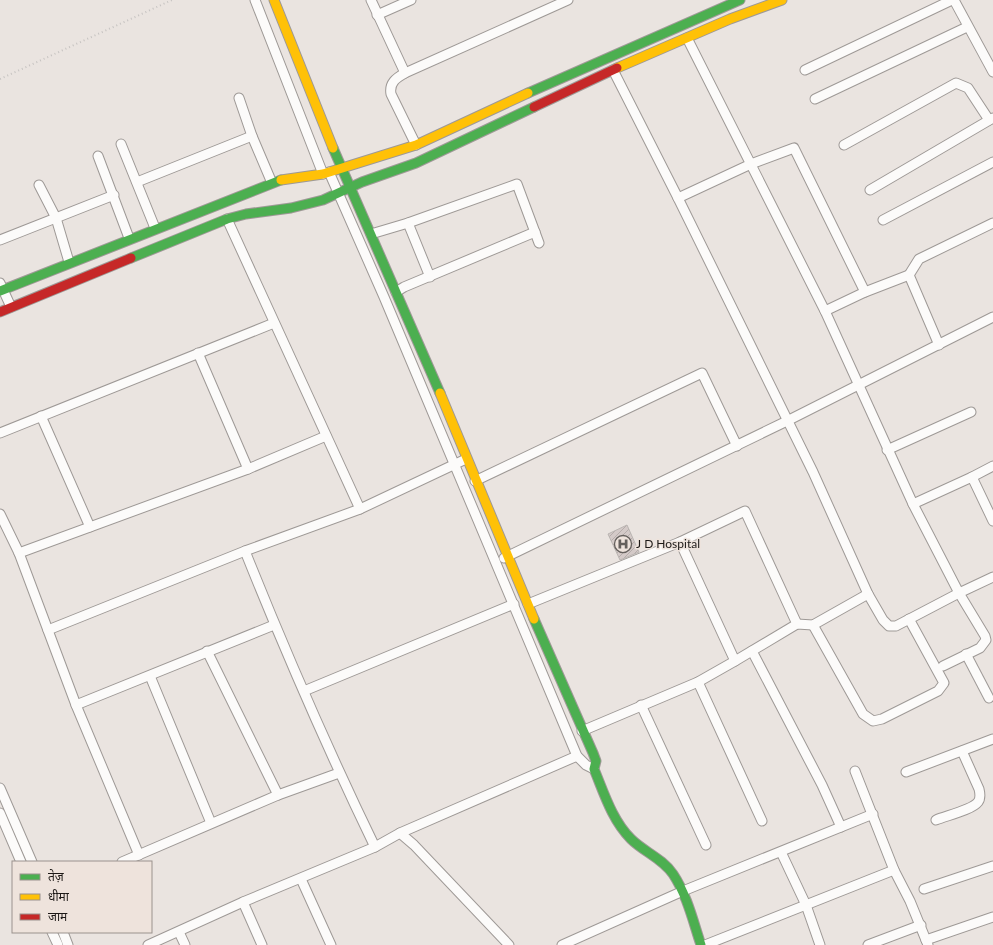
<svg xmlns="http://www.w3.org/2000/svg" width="993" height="945" font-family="Lato,'Noto Sans Devanagari',sans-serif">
<defs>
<pattern id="building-hatch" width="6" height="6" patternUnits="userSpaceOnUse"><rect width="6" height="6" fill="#d4cac8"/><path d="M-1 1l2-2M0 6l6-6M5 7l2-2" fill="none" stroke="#b6adab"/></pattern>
</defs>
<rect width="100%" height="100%" fill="#eae4e0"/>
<path fill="url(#building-hatch)" stroke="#bab5b2" d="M627,525L639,552L620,560L608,534Z"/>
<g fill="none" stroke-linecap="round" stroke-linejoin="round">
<g stroke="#9e9996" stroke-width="11">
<g id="street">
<path d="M255,0L323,174"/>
<path d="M371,0L405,73"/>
<path d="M954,0L993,72"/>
<path d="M377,15L411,0"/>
<path d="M687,38L825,311L913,504L959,593L985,636L986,640L980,648L943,666"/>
<path d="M613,70L678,198L813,472L868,594L883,620L889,626H896L959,593L993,577"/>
<path d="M805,70L952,0"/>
<path d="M239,98L252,136L272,183"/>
<path d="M815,99L967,27"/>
<path d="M121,144L155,228"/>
<path d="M416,145L391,94C389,83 396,78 405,73L568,0"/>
<path d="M844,145L956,83L968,88L989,120"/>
<path d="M98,156L129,238"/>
<path d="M329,172L384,297L577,756L586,765L594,769"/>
<path d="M137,182L252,136"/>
<path d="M39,185L56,218L69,262"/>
<path d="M870,190L993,118"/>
<path d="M678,198L751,164L794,148L865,292"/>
<path d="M227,219L360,509"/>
<path d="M883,220L993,162"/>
<path d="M408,223L430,277"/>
<path d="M371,234L408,223L517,184L539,243"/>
<path d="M0,240L114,195"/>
<path d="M0,283L11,307"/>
<path d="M396,292L404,287L535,232"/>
<path d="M825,311L865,292L909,275"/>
<path d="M939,345L909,275L919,259L993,223"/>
<path d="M198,353L248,469"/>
<path d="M41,416L90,527"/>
<path d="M0,433L274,323"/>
<path d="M887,450L971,412"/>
<path d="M972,477L993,466"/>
<path d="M475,481L702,373L737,446"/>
<path d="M913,504L972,477L993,521"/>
<path d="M0,514L19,553L76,705L139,855"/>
<path d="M680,542L735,661"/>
<path d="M245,551C285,651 328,750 375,847"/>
<path d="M19,553L248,469L326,436"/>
<path d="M504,558L787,421L993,317"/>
<path d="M528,604L680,542L745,511L797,624"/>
<path d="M813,625L863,714L873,721L882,719L938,691L944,683L909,619"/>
<path d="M48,630L245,551L360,509L466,459"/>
<path d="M207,651L278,795"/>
<path d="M752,651L822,785L841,827"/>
<path d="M966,654L989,698"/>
<path d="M150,676L211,823"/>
<path d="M698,682L762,821"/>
<path d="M304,691L514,604"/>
<path d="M76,705L274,625"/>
<path d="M641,705L706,845"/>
<path d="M582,731L698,682L735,661L797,624L813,625L868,594"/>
<path d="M855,771L894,870L910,901L928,945"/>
<path d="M906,772L993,739"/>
<path d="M0,788L32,862"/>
<path d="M0,813L21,862"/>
<path d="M936,820C945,816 972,810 978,802C981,798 980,793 979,789L962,751"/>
<path d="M400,833L414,845L509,945"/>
<path d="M781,852L806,905L820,945"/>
<path d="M122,862L278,795L339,773"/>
<path d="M301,879L331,945"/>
<path d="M924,889L993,866"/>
<path d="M243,902L262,945"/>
<path d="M52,932L58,945"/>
<path d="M63,932L68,945"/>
<path d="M179,932L185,945"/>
<path d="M926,940L993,917"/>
<path d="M148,945L243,902L375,847L400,833L577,756"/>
<path d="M562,945L683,891L873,814"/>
<path d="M705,945L894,870"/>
<path d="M868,945L921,925"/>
</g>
</g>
<g stroke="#9e9996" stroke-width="11">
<g id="fast">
<path d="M528,93L740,0"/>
<path d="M333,148L440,393"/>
<path d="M131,258L227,219L246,214L291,208L323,200L362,182L416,163L534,107"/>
<path d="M0,291L281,180"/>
<path d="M534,619L593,753L596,761L594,769C604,793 612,820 631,839C644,852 662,858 673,874C687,895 693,921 701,945"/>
</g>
</g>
<g stroke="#9e9996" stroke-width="11">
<g id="slow">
<path d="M274,0L333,148"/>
<path d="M617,68L730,19L782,0"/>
<path d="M281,180L323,174L416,145L528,93"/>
<path d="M440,393L534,619"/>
</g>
</g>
<g stroke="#9e9996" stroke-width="11">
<g id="jam">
<path d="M534,107L617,68"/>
<path d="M0,312L131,258"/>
</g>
</g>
<path stroke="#c6c3c1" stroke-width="2" stroke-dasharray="1 3" stroke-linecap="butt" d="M0,79L172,0"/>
<use href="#street" stroke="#fcfbfa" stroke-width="9"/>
<use href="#fast" stroke="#4caf50" stroke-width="9"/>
<use href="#slow" stroke="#ffc107" stroke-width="9"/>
<use href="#jam" stroke="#c62828" stroke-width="9"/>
</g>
<defs>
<g id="hospital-ring" transform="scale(0.9)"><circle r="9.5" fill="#eee3dc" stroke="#65605d" stroke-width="1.5"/><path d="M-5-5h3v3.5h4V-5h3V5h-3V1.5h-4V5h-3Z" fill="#65605d"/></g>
</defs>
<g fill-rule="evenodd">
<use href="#hospital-ring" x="623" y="544"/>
</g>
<g text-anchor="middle" stroke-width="3" stroke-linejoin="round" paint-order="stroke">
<g font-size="12" fill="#1d1917" stroke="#eee3dc" text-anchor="start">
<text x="636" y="548">J D Hospital</text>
</g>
</g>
<rect x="12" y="861" width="140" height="72" fill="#eee3dc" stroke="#9a928d"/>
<rect x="20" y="874" width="20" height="6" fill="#4caf50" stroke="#9a928d"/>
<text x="48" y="881" font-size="12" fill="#1d1917">तेज़</text>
<rect x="20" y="894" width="20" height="6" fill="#ffc107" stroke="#9a928d"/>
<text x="48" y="901" font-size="12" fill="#1d1917">धीमा</text>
<rect x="20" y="914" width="20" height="6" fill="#c62828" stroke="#9a928d"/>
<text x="48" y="921" font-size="12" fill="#1d1917">जाम</text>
</svg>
